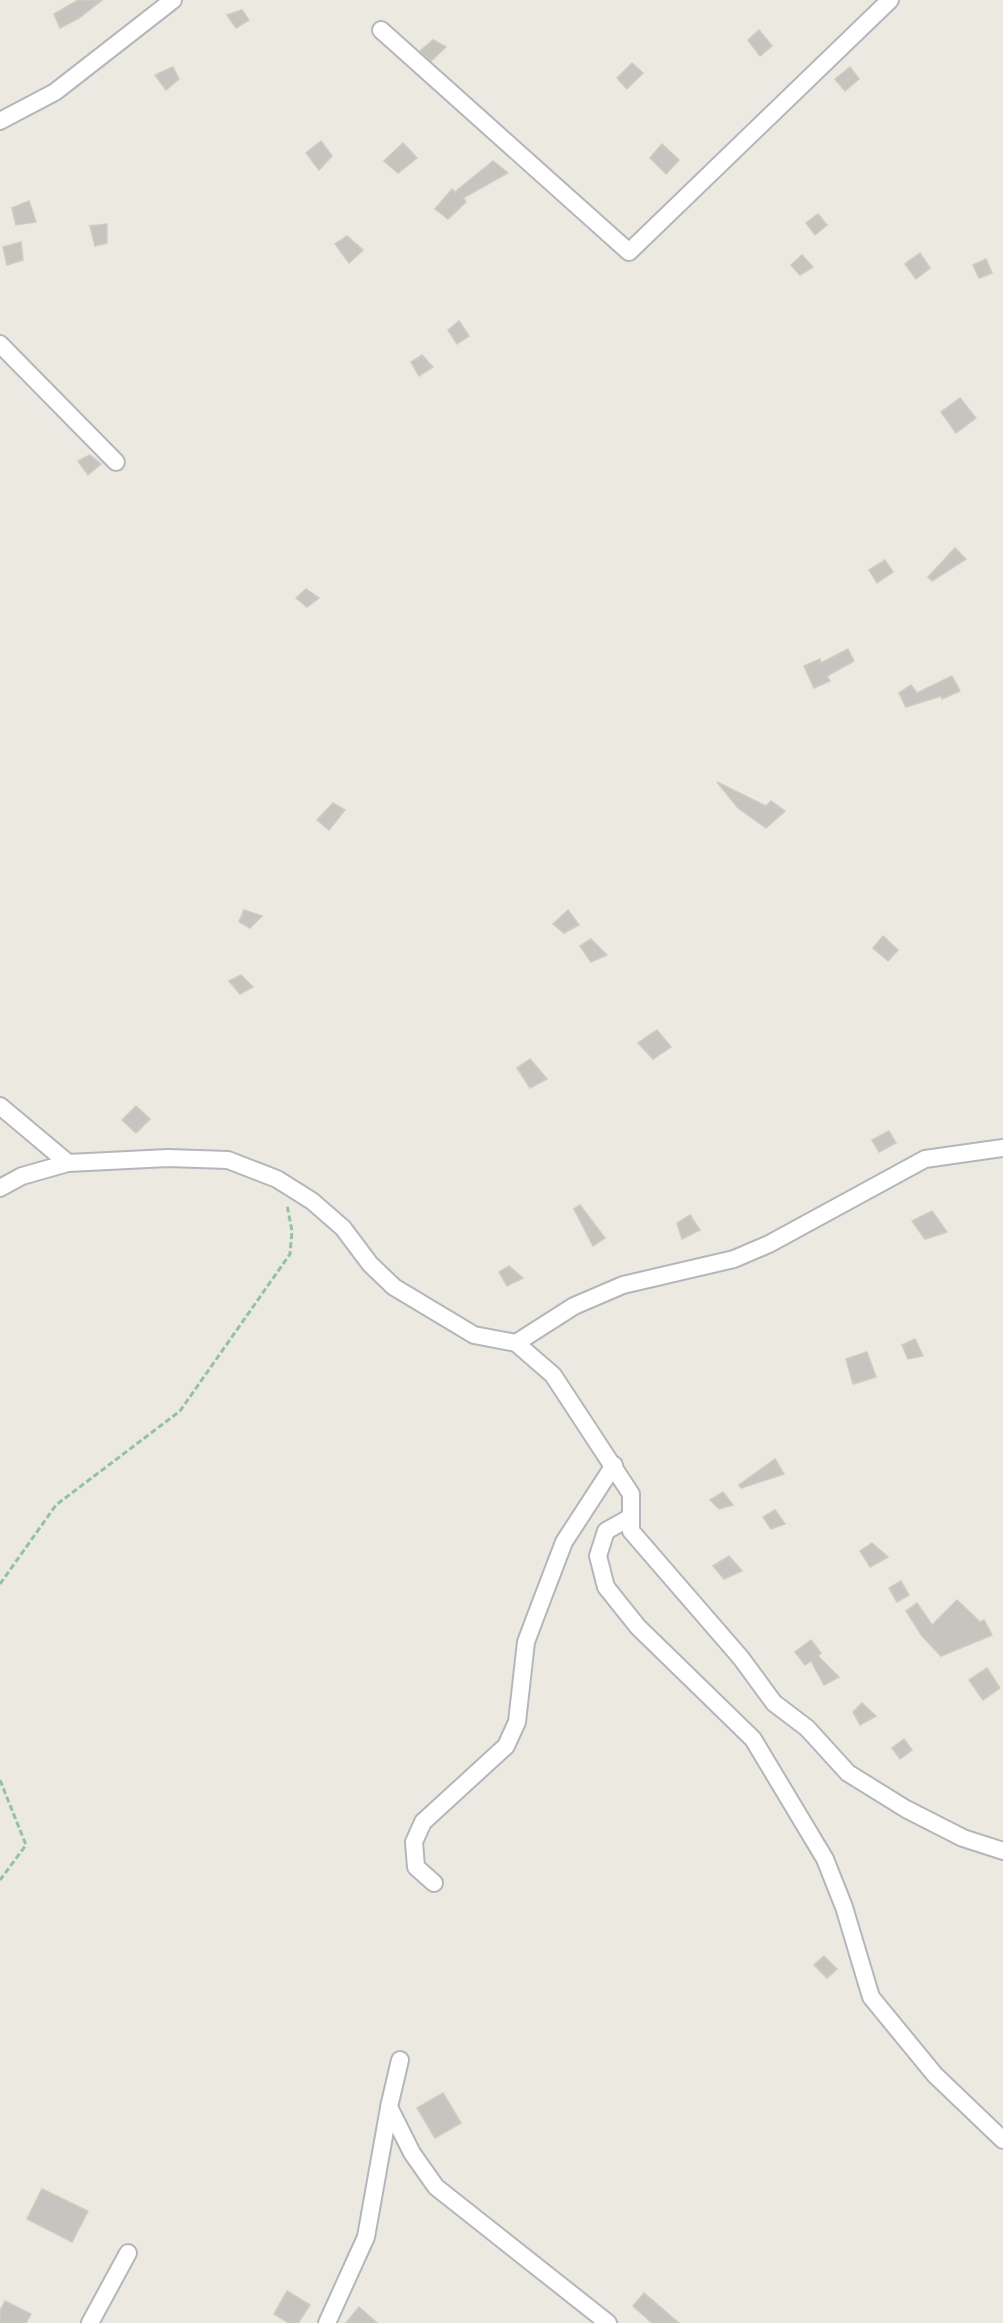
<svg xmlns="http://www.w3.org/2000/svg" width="1003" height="2323" font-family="'Sofia Sans Condensed',sans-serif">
<rect width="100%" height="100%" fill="#ebe9e0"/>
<g fill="#c6c4be" stroke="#d0cbbf" stroke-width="1.5">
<path d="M78,0H102L79,18L60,28L54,14Z"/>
<path d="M242,10L249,20L236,28L227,15Z"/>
<path d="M759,30L772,46L760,56L748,40Z"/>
<path d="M433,40L446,47L431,61L420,51Z"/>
<path d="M632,63L643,73L627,89L617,78Z"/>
<path d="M173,67L179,79L166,90L155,75Z"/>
<path d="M850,67L859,79L845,91L835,79Z"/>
<path d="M321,141L332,156L319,170L306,153Z"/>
<path d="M403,143L417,158L398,173L384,161Z"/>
<path d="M662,144L679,160L666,174L650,158Z"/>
<path d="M493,161L508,173L463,198L466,202L448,219L435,209L452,189L455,192Z"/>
<path d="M29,201L36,222L16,225L12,208Z"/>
<path d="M818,214L827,225L815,235L806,223Z"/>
<path d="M107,224V243L95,246L90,226Z"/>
<path d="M347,236L363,250L349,263L335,244Z"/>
<path d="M21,242L23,260L7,265L3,247Z"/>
<path d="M920,253L930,268L916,279L905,264Z"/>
<path d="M802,255L813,267L800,275L791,265Z"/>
<path d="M986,259L992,273L979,278L973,265Z"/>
<path d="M459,321L469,336L457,344L448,330Z"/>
<path d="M422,355L433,367L419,376L411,362Z"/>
<path d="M960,398L976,418L956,433L941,412Z"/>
<path d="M90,455L101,464L88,475L78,461Z"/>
<path d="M955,548L966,559L932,581L928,577Z"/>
<path d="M885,560L893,572L877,583L869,570Z"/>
<path d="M306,589L319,598L307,607L296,598Z"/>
<path d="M848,649L854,661L827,676L830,681L814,688L804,666L820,659L821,663Z"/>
<path d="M952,676L960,691L942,699L941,696L906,707L899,693L911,685L917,693Z"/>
<path d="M717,782L766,806L771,801L785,811L766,828L738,808Z"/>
<path d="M333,803L345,810L329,830L317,820Z"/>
<path d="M244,910L262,916L250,928L239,922Z"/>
<path d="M568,910L579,925L564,933L553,924Z"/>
<path d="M883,936L898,950L888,961L873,948Z"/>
<path d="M591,939L607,955L591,962L580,946Z"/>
<path d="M241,975L253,987L240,994L229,981Z"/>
<path d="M657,1030L671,1047L653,1059L638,1043Z"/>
<path d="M530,1059L547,1079L530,1088L517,1068Z"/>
<path d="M136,1106L150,1119L136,1133L122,1120Z"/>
<path d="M889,1131L896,1143L879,1152L872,1140Z"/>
<path d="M580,1205L605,1238L593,1246L574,1209Z"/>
<path d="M932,1211L947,1232L925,1239L912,1221Z"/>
<path d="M690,1215L700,1230L682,1239L677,1223Z"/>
<path d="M509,1266L523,1278L507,1286L499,1272Z"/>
<path d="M915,1339L923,1356L908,1359L902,1345Z"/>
<path d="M867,1352L876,1377L853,1384L846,1359Z"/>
<path d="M775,1459L784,1474L741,1488L739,1485Z"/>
<path d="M723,1492L733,1505L719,1509L710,1500Z"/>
<path d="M775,1510L785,1524L771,1529L763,1517Z"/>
<path d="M872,1543L888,1557L870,1567L860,1551Z"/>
<path d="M729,1556L742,1571L724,1579L713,1566Z"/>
<path d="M901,1581L909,1595L897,1602L889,1588Z"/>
<path d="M957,1600L980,1622L984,1620L992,1635L941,1656L922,1636L906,1611L917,1603L932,1625Z"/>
<path d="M811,1640L821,1653L818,1656L839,1677L824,1685L811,1661L805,1665L795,1652Z"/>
<path d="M987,1668L1000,1688L983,1700L969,1680Z"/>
<path d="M862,1703L876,1716L860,1725L853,1712Z"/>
<path d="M904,1739L912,1750L900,1759L892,1748Z"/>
<path d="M824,1956L837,1969L827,1978L814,1965Z"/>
<path d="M443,2093L461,2123L435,2138L417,2108Z"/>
<path d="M42,2189L88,2211L72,2242L27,2219Z"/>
<path d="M287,2291L310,2305L298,2323H289L274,2314Z"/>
<path d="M644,2293L679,2323H652L633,2306Z"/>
<path d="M5,2301L31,2314L26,2323H0V2311Z"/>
<path d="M359,2307L377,2323H346Z"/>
</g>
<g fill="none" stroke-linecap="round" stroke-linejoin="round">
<g stroke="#b3b6bb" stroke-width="20">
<g id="minor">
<path d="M381,30L629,252L890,0"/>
<path d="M0,121L55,92L173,0"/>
<path d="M0,344L116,462"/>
<path d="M0,1106L68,1163L168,1158L228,1160L277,1179L312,1201L343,1228L370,1264L394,1287L474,1335L516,1343L553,1375L631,1494V1531L741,1658L774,1703L807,1728L848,1773L906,1809L963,1838L1003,1851"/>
<path d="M0,1188L22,1176L68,1163"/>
<path d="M516,1343L574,1306L623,1285L734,1259L769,1244L925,1159L1003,1148"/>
<path d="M631,1517L606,1531L598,1556L606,1587L638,1627L753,1739L825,1859L844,1907L871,1997L935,2075L1003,2140"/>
<path d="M434,1883L416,1867L414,1842L423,1822L506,1746L517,1722L526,1642L543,1597L564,1542L614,1465"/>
<path d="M400,2060L389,2107L412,2153L436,2187L608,2323"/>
<path d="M90,2323L128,2253"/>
<path d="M327,2323L366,2237L389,2108"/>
</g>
</g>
<g stroke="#95c1a3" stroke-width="3" stroke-dasharray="6 3" stroke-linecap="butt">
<path d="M0,1584L56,1505L180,1411L290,1254L292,1231L287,1205"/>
<path d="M0,1780L26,1845L0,1880"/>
</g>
<use href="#minor" stroke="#fff" stroke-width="16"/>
</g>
</svg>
